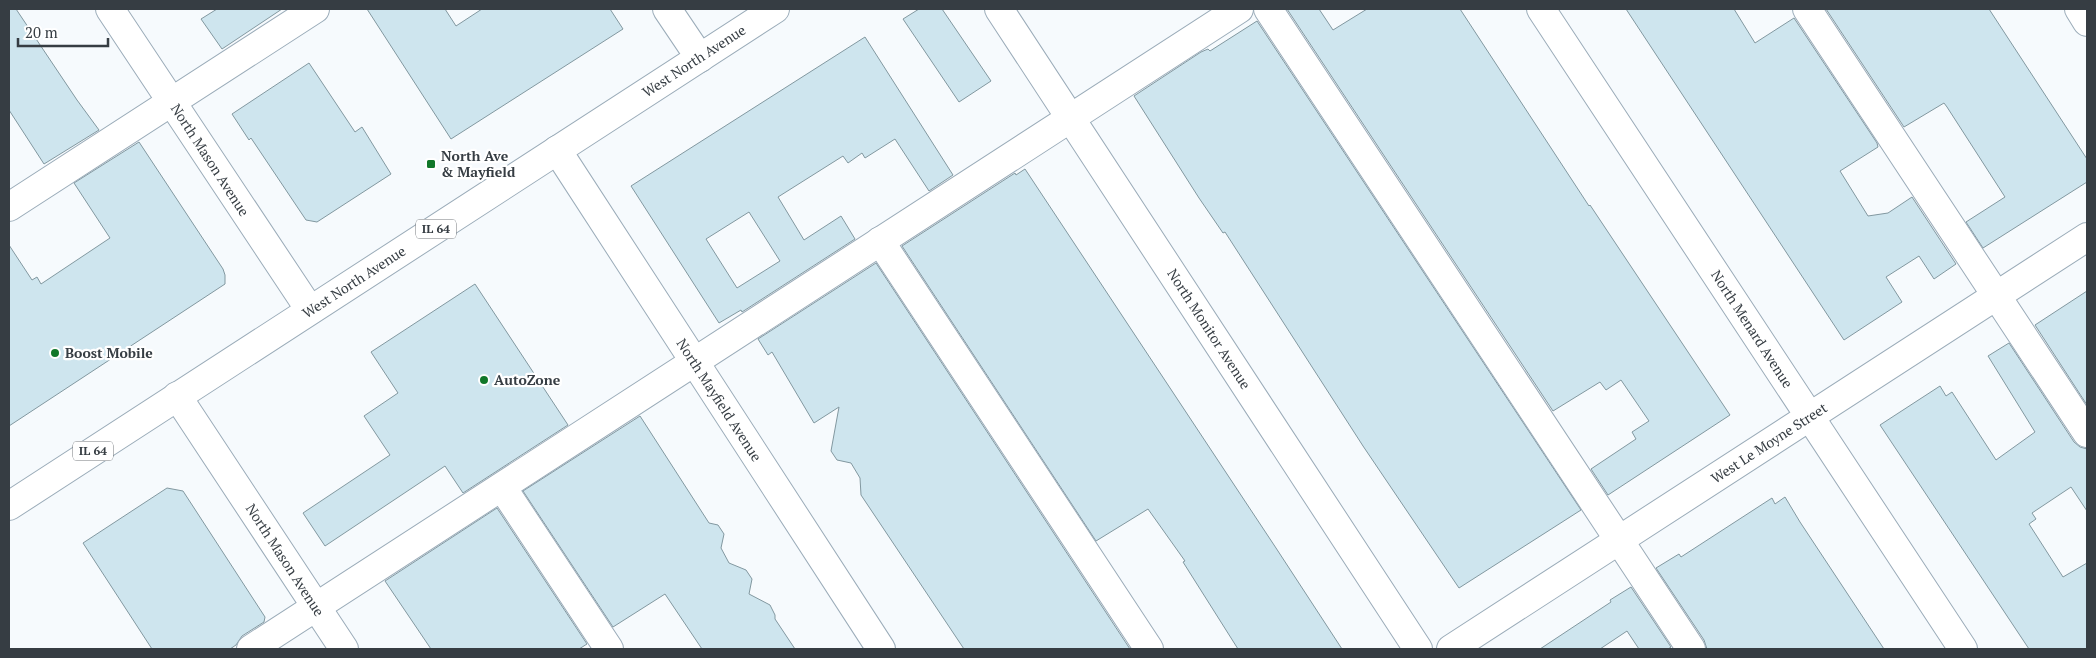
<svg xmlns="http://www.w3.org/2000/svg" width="2096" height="658" font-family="'PT Serif',serif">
<rect width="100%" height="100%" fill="#f6fafd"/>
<g fill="#cee5ee" stroke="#8298a0" fill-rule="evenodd">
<path d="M9,9H16L77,100L99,130L44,164L9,110Z"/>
<path d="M217,9H282L222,49L201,19Z"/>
<path d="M367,9H445L456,26L482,9H610L623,29L451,139Z"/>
<path d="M919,9H942L991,81L959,102L903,19Z"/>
<path d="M1287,9H1319L1333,30L1367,9H1460L1589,206L1590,205L1730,415L1608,495L1591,469L1636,439L1632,432L1649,421L1621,380L1606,390L1600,382L1553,411Z"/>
<path d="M1626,9H1734L1755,43L1794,18L1877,143L1878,147L1840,171L1868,216L1888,213L1912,197L1956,264L1934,279L1919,256L1886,277L1902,302L1844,340Z"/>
<path d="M1826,9H1989L2087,159V182L1983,248L1966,222L2005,197L1947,107L1944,103L1904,127Z"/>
<path d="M1257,21L1581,510L1459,588L1363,446L1225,232L1223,233L1199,198L1134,96L1201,52L1208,49L1210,51Z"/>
<path d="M865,37L953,175L929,191L895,139L865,158L862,153L848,163L843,156L778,197L804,240L841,216L855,239L742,312L741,310L719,323L631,186ZM749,212L780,261L737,288L706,239Z"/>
<path d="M309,63L355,132L362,127L391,174L317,222L306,220L251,138L249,140L232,114Z"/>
<path d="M139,142L223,269L225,275V284L9,426V245L32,280L37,277L41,284L110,238L74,183Z"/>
<path d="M1025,169L1276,548L1342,649H1238L1183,562L1185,561L1148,509L1096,541L902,246L1015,173L1016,175Z"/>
<path d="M876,263L1130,649H964L861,495L860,478L851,463L837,460L831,451L839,407L814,423L772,352L768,355L758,339Z"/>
<path d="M475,284L568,425L463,493L445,466L325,546L303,513L390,455L364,416L398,393L371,352Z"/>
<path d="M2087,291V405L2035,325Z"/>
<path d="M2009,343L2074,442L2080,447L2087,449V511L2071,487L2032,513L2036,519L2029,524L2063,577L2087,563V649H2029L1880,425L1940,386L1946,396L1952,392L1996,460L2035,432L1988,356Z"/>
<path d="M640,416L709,523L718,525L724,534L721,548L729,563L746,570L752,579L749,594L770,605L775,615V619L795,649H702L665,594L613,627L523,491Z"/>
<path d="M167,488L183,491L265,617L264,622L242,636L236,645L230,649H152L83,543Z"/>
<path d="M1785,497L1800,522L1884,649H1707L1704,640L1656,568L1679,554L1681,557L1772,498L1775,504Z"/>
<path d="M497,508L587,644L579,649H431L385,581Z"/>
<path d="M1631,587L1671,647L1668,649H1639L1627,631L1600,649H1540L1611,602L1610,600Z"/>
</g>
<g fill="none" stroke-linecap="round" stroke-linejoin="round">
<g stroke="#9bacb9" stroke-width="30">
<g id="minor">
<path d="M110,9L310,310"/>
<path d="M667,9L700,58"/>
<path d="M999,9L1418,649"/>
<path d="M1268,9L1691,649"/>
<path d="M1541,9L1963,649"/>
<path d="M1807,9L2087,433"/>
<path d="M2079,9L2087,22"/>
<path d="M557,150L881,649"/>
<path d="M9,207L315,9"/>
<path d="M880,241L1149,649"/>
<path d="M177,396L344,649"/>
<path d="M502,487L609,649"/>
<path d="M251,649L1239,9"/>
<path d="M1451,649L2087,237"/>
</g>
</g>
<g stroke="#9bacb9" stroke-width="30">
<path id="major" d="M9,506L775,9"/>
</g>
<use href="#minor" stroke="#fff" stroke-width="28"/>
<use href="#major" stroke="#fff" stroke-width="28"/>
</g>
<g fill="#117729" stroke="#fff" stroke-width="2">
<rect x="426" y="159" width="10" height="10" rx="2.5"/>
<circle cx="55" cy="353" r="5"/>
<circle cx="484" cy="380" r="5"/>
</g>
<g text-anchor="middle" stroke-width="4.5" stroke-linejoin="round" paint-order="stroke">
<g fill="#fff" stroke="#72777b" stroke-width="1">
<rect x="416" y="219.5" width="40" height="19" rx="4"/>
<rect x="73" y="441.5" width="40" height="19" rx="4"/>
</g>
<g font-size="12" font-weight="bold" fill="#363d43">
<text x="436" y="233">IL 64</text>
<text x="93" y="455">IL 64</text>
</g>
<g font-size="14" fill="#363d43" stroke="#fff">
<text transform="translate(694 61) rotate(-33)" y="5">West North Avenue</text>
<text transform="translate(210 160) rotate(57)" y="5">North Mason Avenue</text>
<text transform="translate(354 282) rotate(-33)" y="5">West North Avenue</text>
<text transform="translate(1209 329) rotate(57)" y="5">North Monitor Avenue</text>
<text transform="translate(1752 329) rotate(57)" y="5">North Menard Avenue</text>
<text transform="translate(719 400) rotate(57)" y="5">North Mayfield Avenue</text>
<text transform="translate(1769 443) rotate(-33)" y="5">West Le Moyne Street</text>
<text transform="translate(285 560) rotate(57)" y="5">North Mason Avenue</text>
</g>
<g font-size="14" font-weight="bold" fill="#363d43" stroke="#fff" text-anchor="start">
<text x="441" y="161">North Ave<tspan x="441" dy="16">&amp; Mayfield</tspan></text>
<text x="65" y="358">Boost Mobile</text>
<text x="494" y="385">AutoZone</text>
</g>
</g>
<rect width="2096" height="658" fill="none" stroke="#363d43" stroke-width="20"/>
<path d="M18 38v8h90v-8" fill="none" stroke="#363d43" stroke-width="2.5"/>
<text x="25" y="38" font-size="15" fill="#363d43" stroke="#ffffff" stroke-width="4" paint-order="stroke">20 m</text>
</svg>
